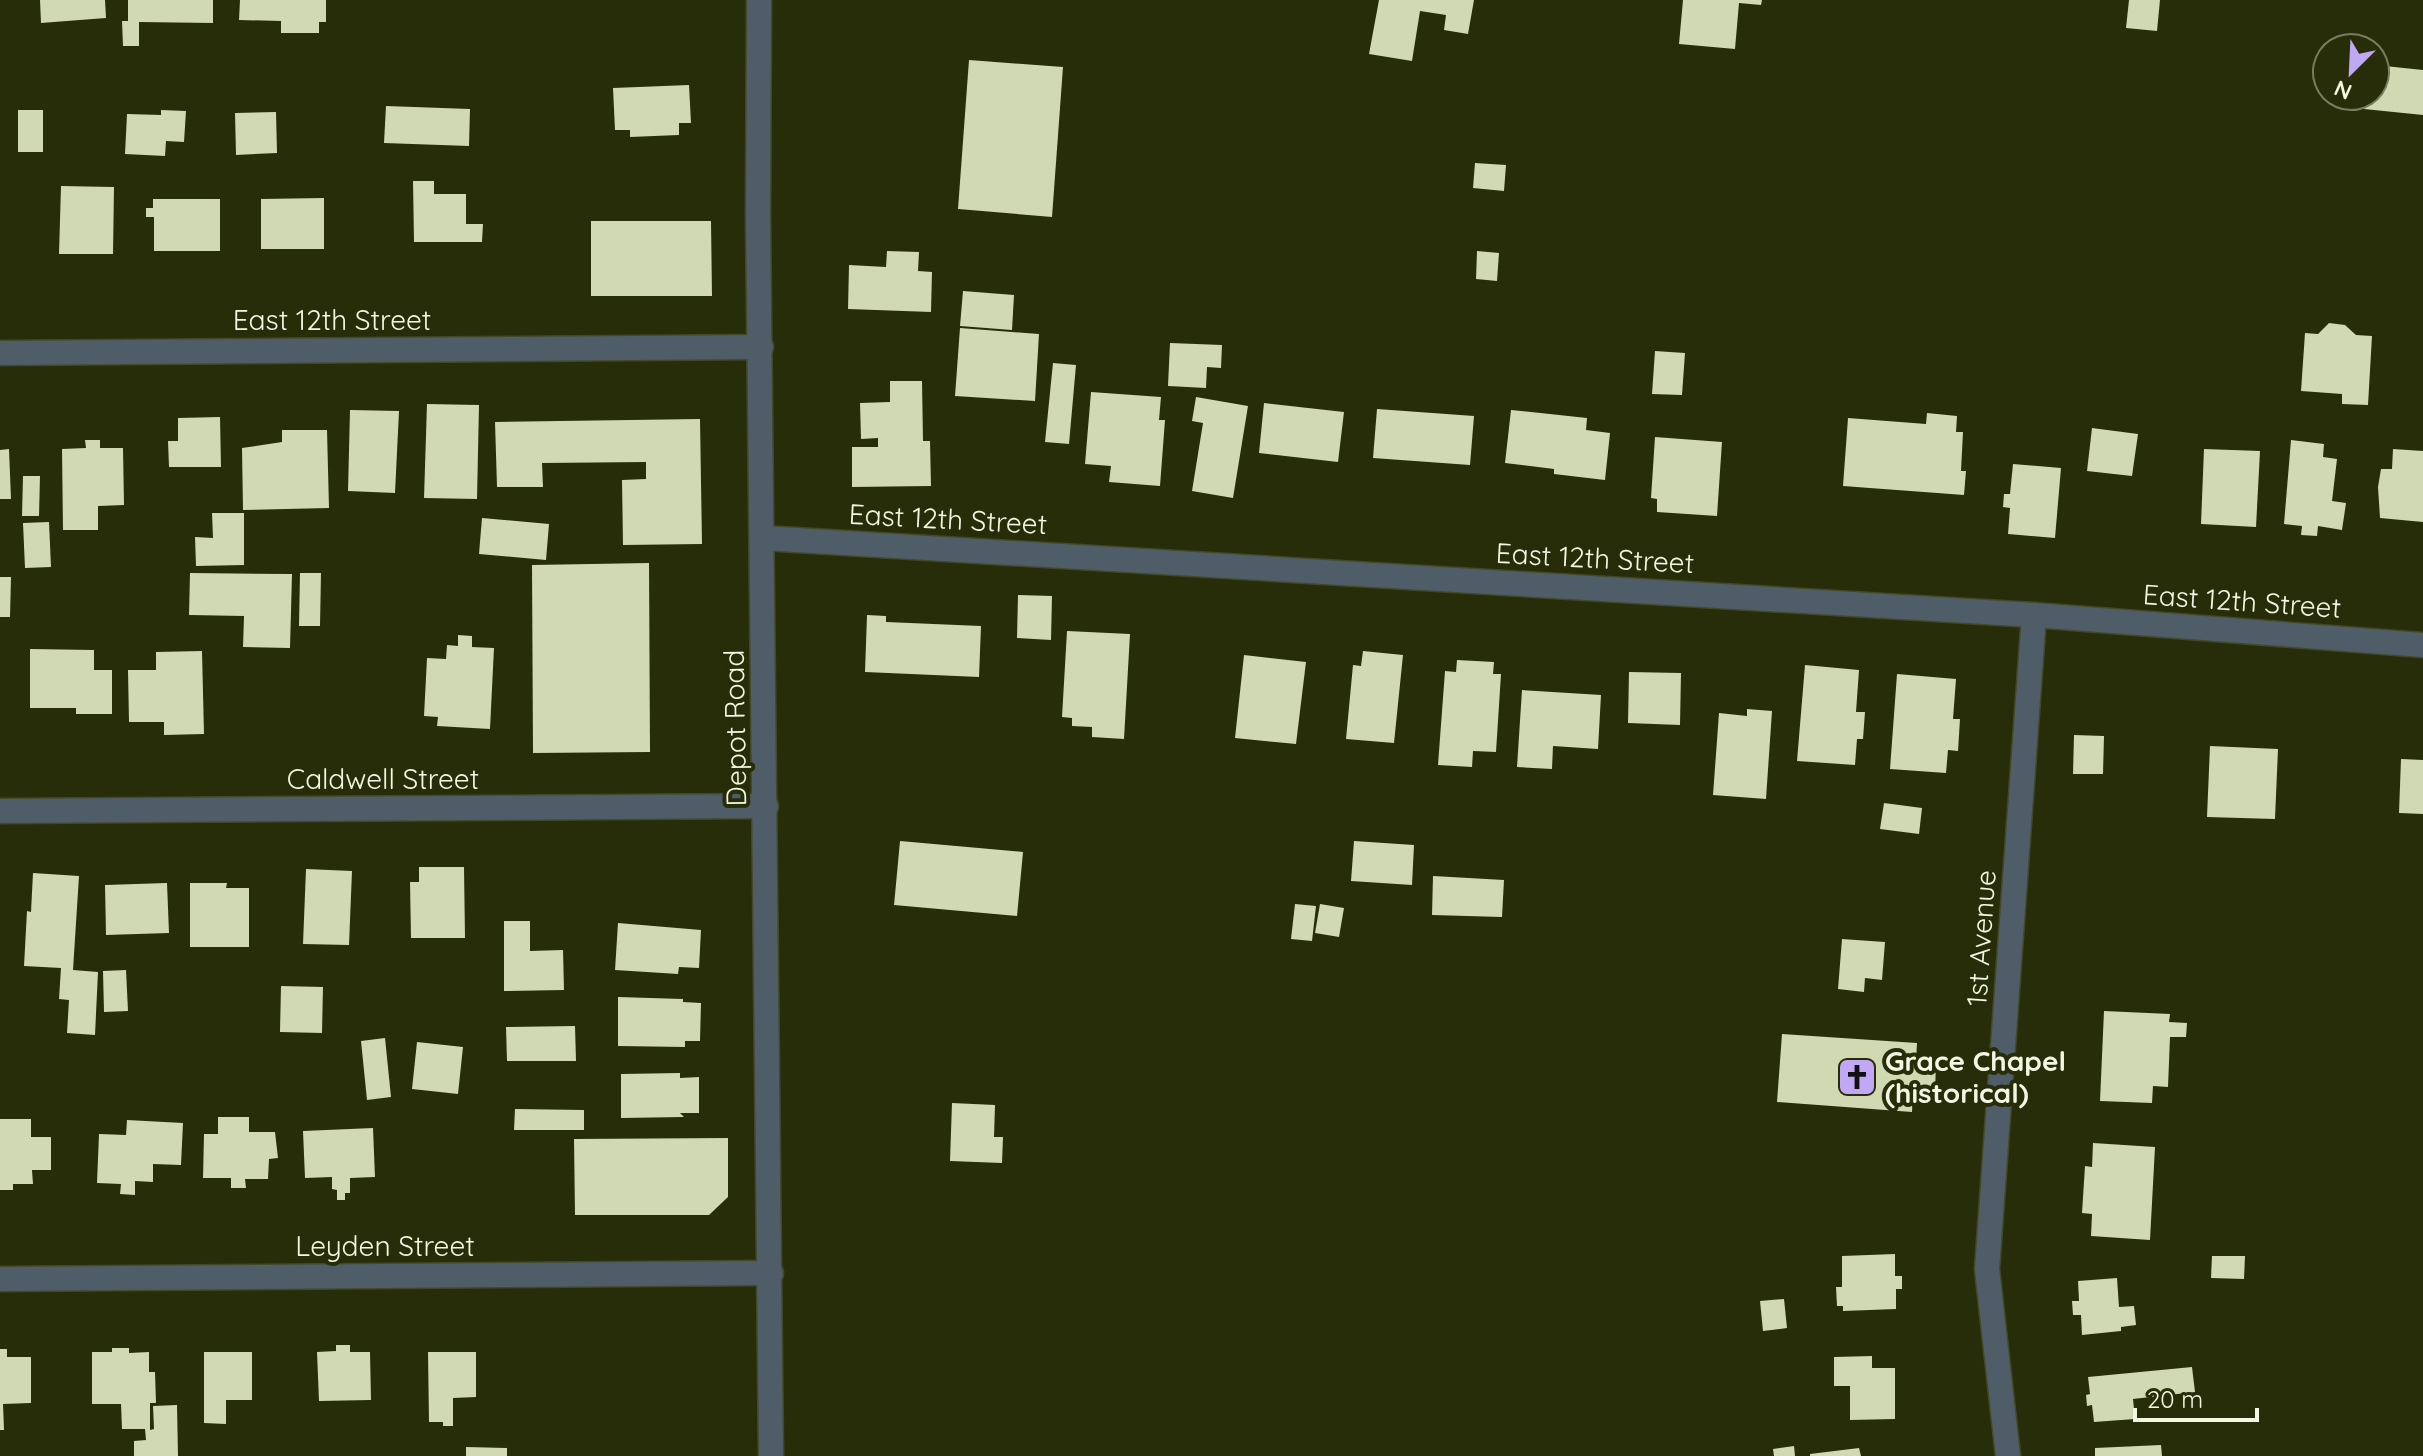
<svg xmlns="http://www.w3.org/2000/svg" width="2423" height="1456" font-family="Quicksand,sans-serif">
<rect width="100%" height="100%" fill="#272c09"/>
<g fill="#d0d9b1">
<path d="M40,0H105L106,18L41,23Z"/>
<path d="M128,0H213V23L139,22V46H123L122,21H128Z"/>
<path d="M240,0H326V22H319V33H281V21L239,20Z"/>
<path d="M1379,0H1474L1468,34L1444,30L1446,15L1420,11L1412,61L1369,54Z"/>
<path d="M1683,0H1762L1761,5L1739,3L1735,49L1679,44Z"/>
<path d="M2129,0H2160L2157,31L2126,28Z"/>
<path d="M969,60L1063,67L1052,217L958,209Z"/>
<path d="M2375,65L2423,70V115L2364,109L2366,96H2375Z"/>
<path d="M689,85L691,123H679V135L630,137V130H615L613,88Z"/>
<path d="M386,106L470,109L469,146L384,143Z"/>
<rect x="18" y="110" width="25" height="42"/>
<path d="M161,110L186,111L184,142L166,141L165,156L125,154L127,114L161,115Z"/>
<path d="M276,112L277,153L236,155L235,113Z"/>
<path d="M1475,163L1506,165L1504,191L1473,188Z"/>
<path d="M413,181H434V194H466V224H483L482,242H414Z"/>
<path d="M61,186L114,187L113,254H59Z"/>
<path d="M324,198V249H261V199Z"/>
<path d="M153,199H220V251H154V217H146V208H153Z"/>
<path d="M591,221H711L712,296H591Z"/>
<path d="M887,251L919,252L918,271L932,272L931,312L848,309L849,265L886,267Z"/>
<path d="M1477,251L1499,253L1497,281L1476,279Z"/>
<path d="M963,291L1014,295L1012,330L960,326Z"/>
<path d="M2329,323L2345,325L2356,335L2372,336L2368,405L2342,404V394L2301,391L2305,333L2318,334Z"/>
<path d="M960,328L1039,334L1035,401L955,396Z"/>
<path d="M1170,343L1222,345L1221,368L1207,367L1206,388L1168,386Z"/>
<path d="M1655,351L1685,353L1682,395L1652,394Z"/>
<path d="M1053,363L1076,365L1069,444L1045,442Z"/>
<path d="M890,381H922L923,441H930L931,486L852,487V447H878V438L861,439L860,403L890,402Z"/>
<path d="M1091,392L1161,397L1159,420H1165L1160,486L1109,482L1111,466L1085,464Z"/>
<path d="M1196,397L1248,406L1233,498L1192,491L1203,423L1192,421Z"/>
<path d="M1264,403L1344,412L1338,462L1259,453Z"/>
<path d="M427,404L479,405L477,499L424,498Z"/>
<path d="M1377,409L1474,416L1470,465L1373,458Z"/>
<path d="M350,410L399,411L395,493L348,491Z"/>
<path d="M1511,410L1587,418L1586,430L1610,433L1605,480L1554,474V469L1505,463Z"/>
<path d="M1927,413L1957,416L1956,432H1963L1961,471H1966L1964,495L1843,486L1848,418L1926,424Z"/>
<path d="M220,417L221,467H169L168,441H178V418Z"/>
<path d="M700,419L702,544L623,545L622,480L646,479V462L542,463L543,487H497L495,422Z"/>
<path d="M2092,428L2138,434L2132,476L2087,471Z"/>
<path d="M282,430H327L329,508L243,510L242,448L282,442Z"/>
<path d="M1655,437L1722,442L1717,516L1657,512V499L1651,498Z"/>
<path d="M85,440H100V448H123L124,505L98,506V530H63L62,449L86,448Z"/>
<path d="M2291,440L2324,444L2323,457L2337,459L2332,501L2346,503L2342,530L2318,526L2317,536L2301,535L2302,526L2284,524Z"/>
<path d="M9,449L11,499H0V450Z"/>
<path d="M2204,449L2260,451L2256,527L2201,524Z"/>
<path d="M2393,449L2423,451V522L2380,518L2378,487L2381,469H2392Z"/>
<path d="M2013,464L2061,468L2055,538L2008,534L2010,508L2003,507L2004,494H2010Z"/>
<path d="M23,476H40L39,516H22Z"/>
<path d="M212,513H244V565L196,566L195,537L213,538Z"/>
<path d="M482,518L549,524L546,560L479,554Z"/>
<path d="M49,522L51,567L25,568L23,523Z"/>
<path d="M649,563L650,752L533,753L532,565Z"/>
<path d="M190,573L292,574L290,648L243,647L244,616L189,615Z"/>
<path d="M300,573H321L320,626H299Z"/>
<path d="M0,577H11L10,617H0Z"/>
<path d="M1018,595L1052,596L1051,640L1017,638Z"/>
<path d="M867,615L886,616V622L981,626L979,677L865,672Z"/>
<path d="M1067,631L1130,634L1124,739L1092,737V727L1072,726V718L1062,717Z"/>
<path d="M458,635L472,636V647L494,648L490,729L437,726L438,717L424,716L427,658L446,659L447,645L458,646Z"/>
<path d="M30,649L94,650V670H112V714H76V708H30Z"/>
<path d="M202,651L204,734L164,735V722H129L128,670H156V652Z"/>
<path d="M1363,651L1403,655L1394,743L1346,739L1353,665L1361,666Z"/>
<path d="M1244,655L1306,662L1296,744L1235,738Z"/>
<path d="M1457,660L1494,662L1493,674H1501L1496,752L1473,751L1472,767L1438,765L1445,671L1456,672Z"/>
<path d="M1805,665L1859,670L1856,712H1865L1863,739H1857L1855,765L1797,761Z"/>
<path d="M1629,672L1681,673L1680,725L1628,723Z"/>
<path d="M1897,674L1956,679L1953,719H1960L1958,751L1948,750L1946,773L1890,769Z"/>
<path d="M1522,690L1601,695L1598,749L1553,746L1552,769L1517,767Z"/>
<path d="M1747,709L1772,711L1766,799L1713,795L1719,713L1747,716Z"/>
<path d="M2074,735L2104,736L2103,774H2073Z"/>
<path d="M2210,746L2278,749L2275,819L2207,817Z"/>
<path d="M2401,759L2423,760V814L2399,813Z"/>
<path d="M1884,803L1922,808L1919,834L1880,829Z"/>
<path d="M900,841L1023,852L1017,916L894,905Z"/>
<path d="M1354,841L1414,845L1412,885L1351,881Z"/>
<path d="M419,867H464L465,938H411L410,882H419Z"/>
<path d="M306,869L352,871L349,945L303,944Z"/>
<path d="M33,873L79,876L73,970L98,972L95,1035L67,1033L69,1000L59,999L61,968L24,966L27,911L31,912Z"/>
<path d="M1433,876L1504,880L1502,917L1432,915Z"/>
<path d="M167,883L169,933L106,935L105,885Z"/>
<path d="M190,883H227L226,888H249V947H190Z"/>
<path d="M1295,904L1316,906L1312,941L1291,939Z"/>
<path d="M1320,904L1344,908L1339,937L1315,933Z"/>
<path d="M504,921H530V951L563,950L564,990L504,991Z"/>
<path d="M618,923L701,930L699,968L679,967L678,974L615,970Z"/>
<path d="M1842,939L1885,942L1882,980L1865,978L1864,992L1838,989Z"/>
<path d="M126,970L128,1011L104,1012L103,971Z"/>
<path d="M281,986L323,987L322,1033L280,1032Z"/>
<path d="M618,997L683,999V1002L701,1003L700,1041H685V1047L618,1046Z"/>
<path d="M2104,1011L2170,1014L2169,1022L2187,1023L2186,1037H2170L2168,1087L2153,1086L2152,1103L2100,1101Z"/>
<path d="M575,1026L576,1061H507L506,1027Z"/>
<path d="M1782,1034L1917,1043L1916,1062L1936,1063L1935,1092L1913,1091L1912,1112L1777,1102Z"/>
<path d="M385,1038L391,1097L367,1100L361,1041Z"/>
<path d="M417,1042L463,1047L458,1094L412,1089Z"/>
<path d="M680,1073V1078L699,1077V1113H680L684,1117L621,1118V1074Z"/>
<path d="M952,1103L995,1105L994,1137H1003L1002,1163L950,1161Z"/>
<path d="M515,1109L584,1110V1130H514Z"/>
<path d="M218,1117H249V1132H275L278,1158L269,1159L268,1179H245L246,1188H231V1178H203L204,1134H218Z"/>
<path d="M0,1119H31V1137H51V1170H32L33,1184H13V1190H0Z"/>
<path d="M127,1120L183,1123L181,1165L153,1164V1182L135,1181V1195L120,1194L121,1184L97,1183L99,1134L126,1135Z"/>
<path d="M373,1128L375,1177L350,1178V1193H345V1200H337V1190L332,1189V1177L305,1178L303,1131Z"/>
<path d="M728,1138V1197L709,1215H575L574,1139Z"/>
<path d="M2093,1143L2155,1147L2150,1240L2091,1236L2092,1214L2082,1213L2085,1166L2092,1167Z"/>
<path d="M1895,1254V1276H1902V1289H1896V1309L1843,1311V1306H1837L1836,1287H1842V1256Z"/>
<path d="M2212,1256H2245L2244,1279L2211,1278Z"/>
<path d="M2117,1278L2119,1307L2134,1306L2136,1325L2121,1327V1331L2082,1335L2081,1315H2073L2072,1301H2079L2078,1281Z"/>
<path d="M1784,1299L1787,1328L1763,1331L1760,1301Z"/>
<path d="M336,1345H350V1352H370L371,1400L319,1401L317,1352L336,1351Z"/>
<path d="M112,1348H129V1353L149,1352V1372H155L156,1403H150V1430L154,1429L153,1406L177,1405L178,1456H134V1441L146,1440L145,1429H122L121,1404H92V1352H112Z"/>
<path d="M0,1349H7V1357H31V1403L3,1404L4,1430H0Z"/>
<path d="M204,1352H252V1400H226V1424L204,1423Z"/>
<path d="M428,1352H476V1397L453,1398V1426H443V1422H429Z"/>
<path d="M1872,1356V1368H1895V1419L1850,1420V1386H1834V1357Z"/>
<path d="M2192,1367L2195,1392L2133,1399L2135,1419L2094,1422L2092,1405L2087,1406L2086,1395L2090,1394L2088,1377Z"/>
<path d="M2161,1445L2162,1456H2095V1448Z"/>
<path d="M1794,1446L1795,1456H1774L1773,1449Z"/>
<path d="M466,1447L507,1448V1456H466Z"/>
<path d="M1859,1448L1861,1456H1810V1454Z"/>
</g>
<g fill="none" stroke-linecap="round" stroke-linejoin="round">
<g stroke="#434828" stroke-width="27">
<g id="minor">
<path d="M0,353L761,347"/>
<path d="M763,538L2034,615L2423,645"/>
<path d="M0,811L766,806"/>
<path d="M0,1279L771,1273"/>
<path d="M2008,1456L1987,1269L2034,615"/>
</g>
</g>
<g stroke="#434828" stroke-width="27">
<path id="tertiary" d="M759,0L758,216L771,1456"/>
</g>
<use href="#minor" stroke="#4e5d67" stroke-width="24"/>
<use href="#tertiary" stroke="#4e5d67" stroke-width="24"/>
</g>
<defs>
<g id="church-square" transform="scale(2)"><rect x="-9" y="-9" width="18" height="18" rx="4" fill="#c0a8f4" stroke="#272c09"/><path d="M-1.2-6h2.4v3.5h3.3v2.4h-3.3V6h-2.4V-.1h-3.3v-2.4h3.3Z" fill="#111"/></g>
</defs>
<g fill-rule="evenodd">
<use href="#church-square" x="1857" y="1077"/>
</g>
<g text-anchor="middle" stroke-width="8" stroke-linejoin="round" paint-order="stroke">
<g font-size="28" fill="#f2f7e3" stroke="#272c09">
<text x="332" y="330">East 12th Street</text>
<text transform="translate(948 519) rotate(3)" y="10">East 12th Street</text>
<text transform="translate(1595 558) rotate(3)" y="10">East 12th Street</text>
<text transform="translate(2242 601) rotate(4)" y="10">East 12th Street</text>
<text transform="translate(735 728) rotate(-91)" y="10">Depot Road</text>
<text x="383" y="789">Caldwell Street</text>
<text transform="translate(1981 938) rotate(-86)" y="10">1st Avenue</text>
<text x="385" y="1256">Leyden Street</text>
</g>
<g font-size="28" font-weight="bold" fill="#f2f7e3" stroke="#272c09" text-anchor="start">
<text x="1885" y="1071">Grace Chapel<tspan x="1885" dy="32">(historical)</tspan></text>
</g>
</g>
<g transform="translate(2351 72) rotate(204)"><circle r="38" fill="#272c09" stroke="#787d60" stroke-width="2"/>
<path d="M0-6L14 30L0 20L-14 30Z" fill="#c0a8f4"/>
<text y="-12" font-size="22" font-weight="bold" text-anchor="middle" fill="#f2f7e3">N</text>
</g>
<path d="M2135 1408v12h122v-12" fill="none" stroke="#f2f7e3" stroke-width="4"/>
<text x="2147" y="1408" font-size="24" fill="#f2f7e3" stroke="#272c09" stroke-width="6" paint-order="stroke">20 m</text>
</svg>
